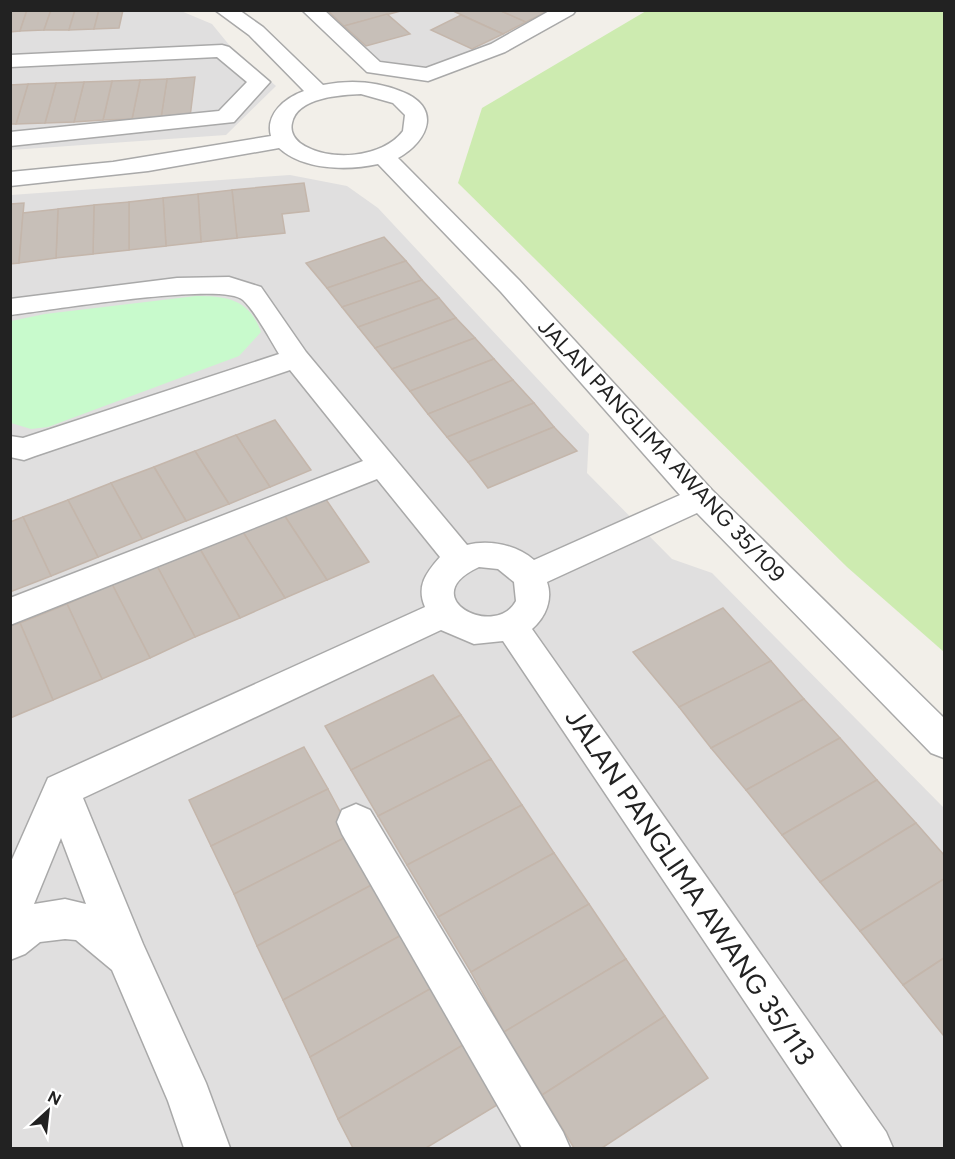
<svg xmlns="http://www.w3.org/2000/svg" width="955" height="1159" font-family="Figtree,sans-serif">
<rect width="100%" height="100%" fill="#f2efe9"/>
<g fill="#e0dfdf">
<path d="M11,11H181L212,24L230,46L276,86L226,135L11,150Z"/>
<path d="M301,11H577L556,23L430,80L367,72Z"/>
<path d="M290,175L347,186L378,208L589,434L587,473L672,559L712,573L944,808V1148H11V195Z"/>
</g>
<path fill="#cdebb0" d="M646,11H944V652L847,567L458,183L482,108Z"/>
<path fill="#c8facc" d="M196,296C227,296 249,299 261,332L239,356L48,427L31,429L11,423V321L45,314Z"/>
<g fill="#c7bfb8" stroke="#c4b6ab" stroke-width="1.5">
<path d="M10,10H27L20,31L10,32Z"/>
<path d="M27,10H51L44,30L20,31Z"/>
<path d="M51,10H75L69,30H44Z"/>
<path d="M75,10H99L94,29L69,30Z"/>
<path d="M99,10H123L119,28L94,29Z"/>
<path d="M327,10H401V11L344,26Z"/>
<path d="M451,10H499L526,22L503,34Z"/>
<path d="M499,10H546L548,11L526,22Z"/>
<path d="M387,14L410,34L366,46L344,26Z"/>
<path d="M461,15L503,34L472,49L431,30Z"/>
<path d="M195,77L190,117L161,118L167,79Z"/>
<path d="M167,79L161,118L132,119L140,80Z"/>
<path d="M140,80L132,119L103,120L112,81Z"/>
<path d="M112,81L103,120L74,122L84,82Z"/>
<path d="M84,82L74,122L45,123L56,83Z"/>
<path d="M56,83L45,123L16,124L28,84Z"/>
<path d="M28,84L16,124H10V85Z"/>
<path d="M304,183L309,211L282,214L285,233L237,238L232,190Z"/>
<path d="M232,190L237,238L201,242L198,194Z"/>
<path d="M198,194L201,242L166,246L163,198Z"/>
<path d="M163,198L166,246L129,250V202Z"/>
<path d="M129,202V250L93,254L94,205Z"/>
<path d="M24,203L19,263L10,264V204Z"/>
<path d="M94,205L93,254L56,258L58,209Z"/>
<path d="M58,209L56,258L19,263L23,213Z"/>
<path d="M384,237L406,261L327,288L306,263Z"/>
<path d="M406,261L422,280L342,307L327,288Z"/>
<path d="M422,280L439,298L358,327L342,307Z"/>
<path d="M439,298L456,318L375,348L358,327Z"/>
<path d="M456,318L475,338L392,369L375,348Z"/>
<path d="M475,338L494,359L410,391L392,369Z"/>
<path d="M494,359L513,380L428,414L410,391Z"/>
<path d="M513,380L534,403L447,437L428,414Z"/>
<path d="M534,403L554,427L468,462L447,437Z"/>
<path d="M275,420L311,470L270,487L236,435Z"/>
<path d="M554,427L577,451L488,488L468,462Z"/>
<path d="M236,435L270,487L229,504L195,451Z"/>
<path d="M195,451L229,504L186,521L154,467Z"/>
<path d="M154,467L186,521L142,539L111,483Z"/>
<path d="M111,483L142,539L98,557L68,500Z"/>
<path d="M325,498L369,562L327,580L284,515Z"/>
<path d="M68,500L98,557L51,576L23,517Z"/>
<path d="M284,515L327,580L285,598L243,532Z"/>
<path d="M23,517L51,576L10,592V522Z"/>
<path d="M243,532L285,598L240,618L200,549Z"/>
<path d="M200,549L240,618L195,637L157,566Z"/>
<path d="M157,566L195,637L150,658L112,584Z"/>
<path d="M112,584L150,658L102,679L67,604Z"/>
<path d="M67,604L102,679L53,700L20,623Z"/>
<path d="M723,608L771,661L679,707L633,652Z"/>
<path d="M20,623L53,700L10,718V626Z"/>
<path d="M771,661L804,699L711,748L679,707Z"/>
<path d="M433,675L461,715L351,770L325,726Z"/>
<path d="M804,699L840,738L746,790L711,748Z"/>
<path d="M461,715L491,759L378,816L351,770Z"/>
<path d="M840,738L877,780L782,835L746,790Z"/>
<path d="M304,747L328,789L211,846L189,800Z"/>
<path d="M491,759L522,805L407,865L378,816Z"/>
<path d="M877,780L916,823L820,882L782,835Z"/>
<path d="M328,789L352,834L234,894L211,846Z"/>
<path d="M522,805L554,853L438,917L407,865Z"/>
<path d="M916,823L944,855V879L860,931L820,882Z"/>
<path d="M352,834L379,881L257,946L234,894Z"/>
<path d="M554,853L589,904L471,972L438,917Z"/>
<path d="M944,879V958L903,985L860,931Z"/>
<path d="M379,881L407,932L283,1000L257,946Z"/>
<path d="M589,904L626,959L504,1032L471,972Z"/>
<path d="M407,932L437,985L310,1057L283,1000Z"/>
<path d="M944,958V1036L903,985Z"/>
<path d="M626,959L665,1016L542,1095L504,1032Z"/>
<path d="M437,985L468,1042L338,1119L310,1057Z"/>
<path d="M665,1016L708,1078L602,1148H574L542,1095Z"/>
<path d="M468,1042L502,1102L426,1148H353L338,1119Z"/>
</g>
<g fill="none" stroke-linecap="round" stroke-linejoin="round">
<g stroke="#a9a9a9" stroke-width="3">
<g id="minor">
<path d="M215,10H239L263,27L323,85C349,80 375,81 400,91C442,106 430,140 398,158L519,280L712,490L944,718V758L931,753L697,513L547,582C553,599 546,617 532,629L886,1132L893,1148H843L503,641L474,644L441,630L83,798L143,944L206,1083L230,1148H184L168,1101L112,970L76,940L65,939L40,942L25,954L10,960V864L48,778L425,607C416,586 426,573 440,557L377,479L10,625V598L363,461L290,370L35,456L24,460L10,457V436L23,438L279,354C270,339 255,311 243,300C223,281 46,311 10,315V299L177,278L229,277L261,287L306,352L467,545C489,539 517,545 534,560L680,495L501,292L378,164C347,171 303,170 279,148L148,171L10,186V172L113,162L271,136C265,114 285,98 304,91L249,35ZM361,94L393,103L405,115L403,131C383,158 328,163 300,143C294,138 290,131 292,123C297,97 341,95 361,94ZM479,567L498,569L514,582L516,601C495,640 413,597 479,567ZM61,838L86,904L65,899L34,904Z"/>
<path d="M302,10H324L380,62L426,68L491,44L551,10H576L573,14L505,52L428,81L367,72Z"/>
<path d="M222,45L229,47L270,82L234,122L10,146V132L219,111L247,82L217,57L10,67V55Z"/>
<path d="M356,804L370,810L563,1132L570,1148H522L342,834L337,822L342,810Z"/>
</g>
</g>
<use href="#minor" fill="#fff" fill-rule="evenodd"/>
</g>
<g text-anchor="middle" stroke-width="4.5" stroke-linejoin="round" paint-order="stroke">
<g font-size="22" fill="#222" stroke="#fff">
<text transform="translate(662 450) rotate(47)" y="8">JALAN PANGLIMA AWANG 35/109</text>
</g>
<g font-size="27" fill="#222" stroke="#fff">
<text transform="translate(690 887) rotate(56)" y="9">JALAN PANGLIMA AWANG 35/113</text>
</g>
</g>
<rect width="955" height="1159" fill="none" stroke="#222222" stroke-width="24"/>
<g transform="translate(48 1111) rotate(27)" stroke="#ffffff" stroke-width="4.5" paint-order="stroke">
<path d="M0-4.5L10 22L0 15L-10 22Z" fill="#222222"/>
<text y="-9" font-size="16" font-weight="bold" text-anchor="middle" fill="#222222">N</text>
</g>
</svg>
